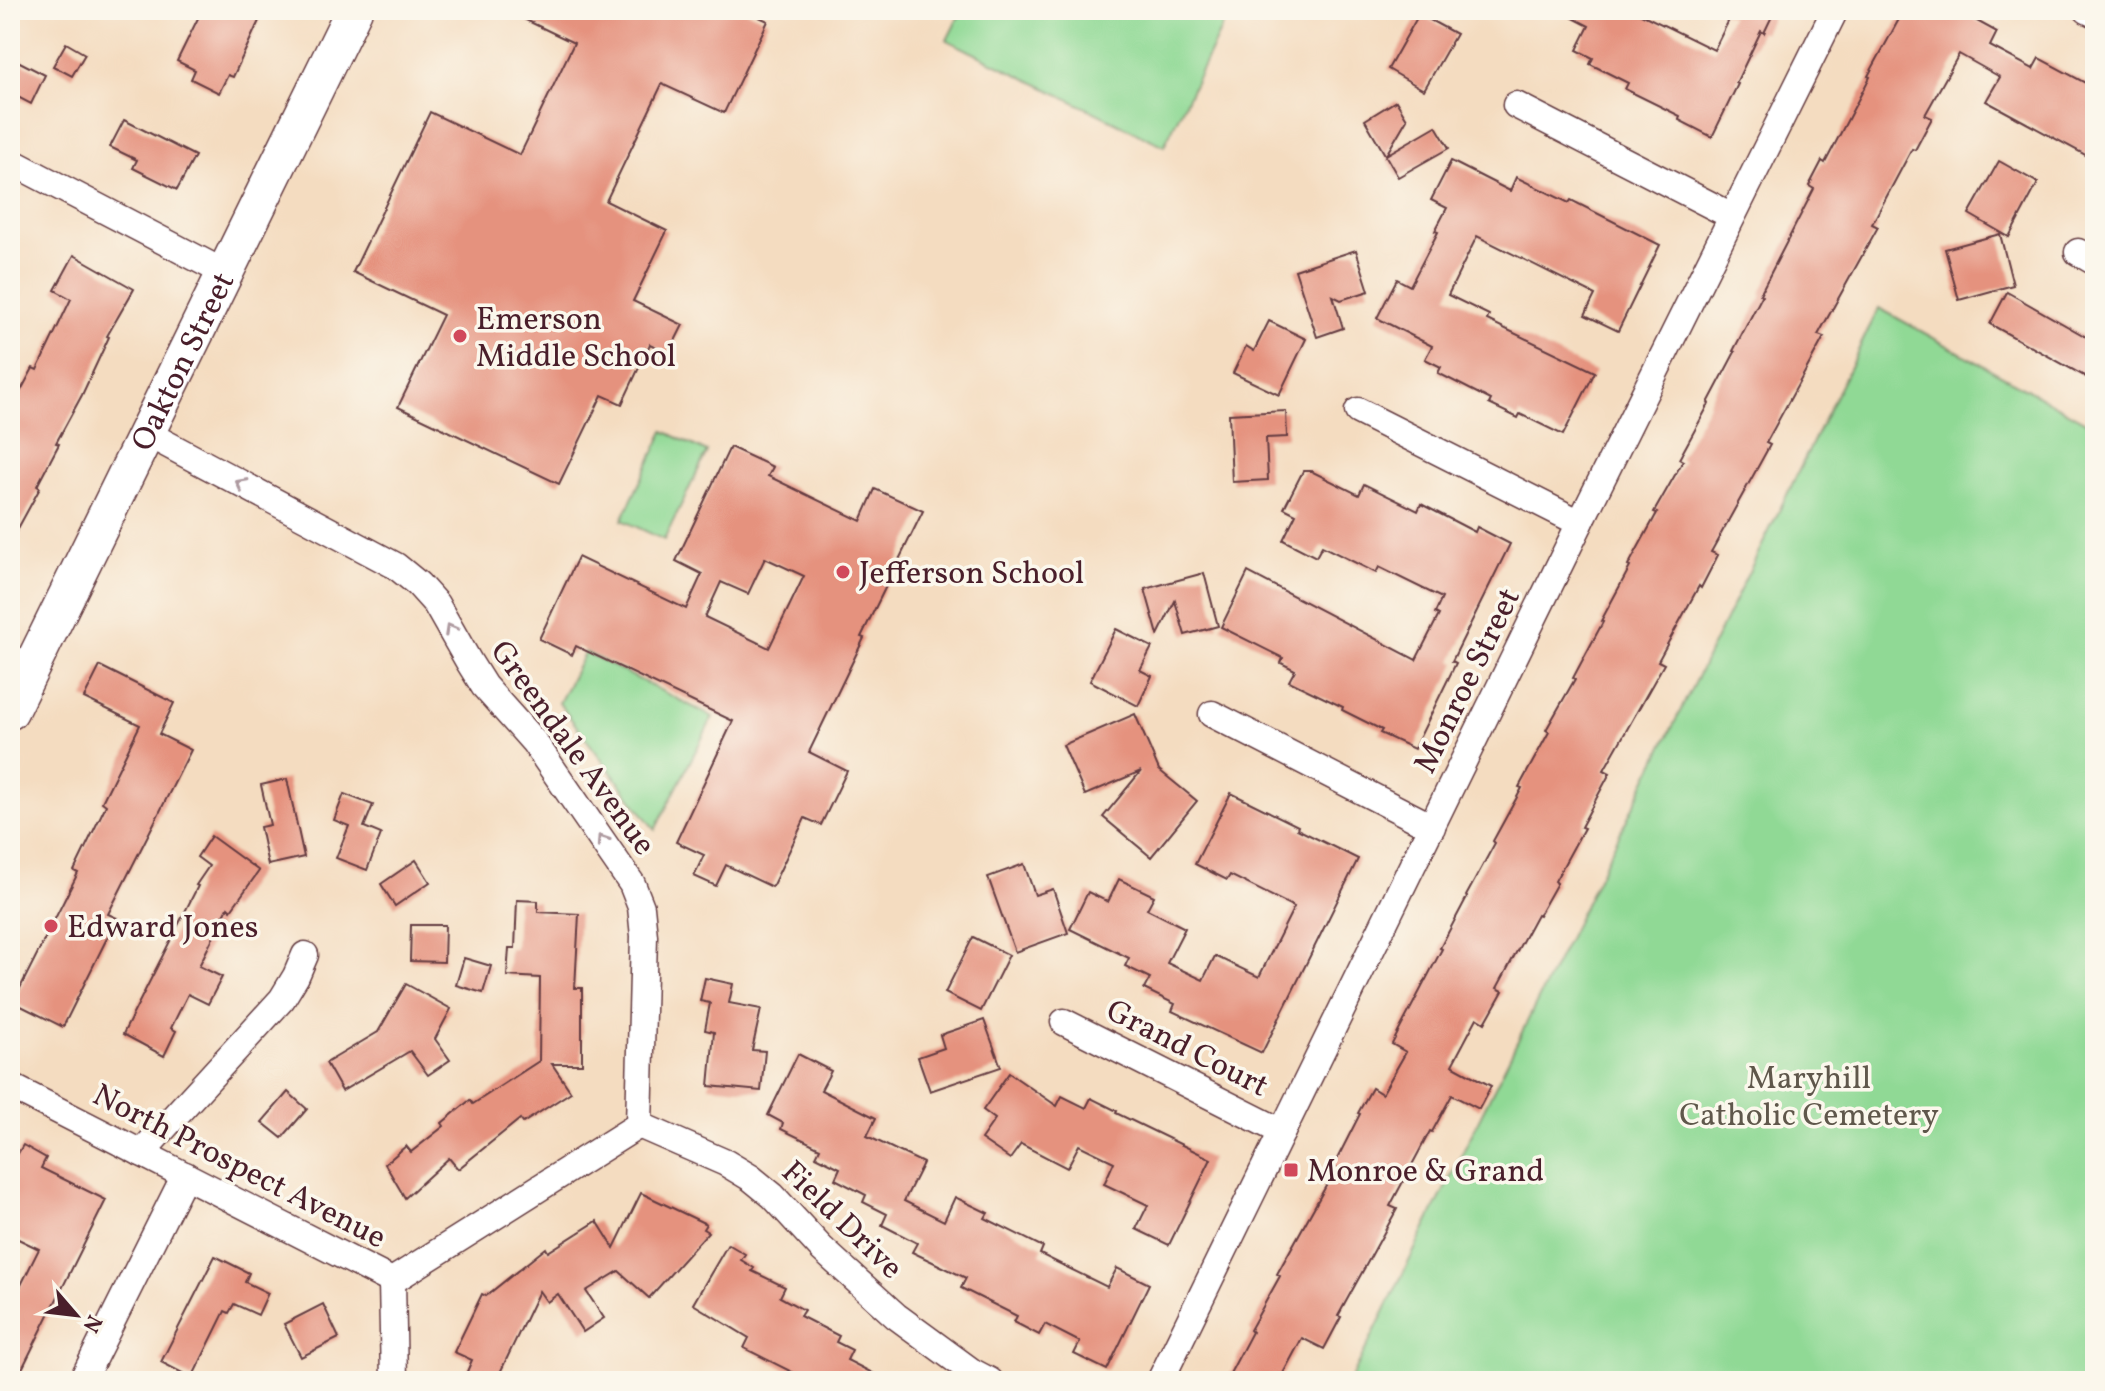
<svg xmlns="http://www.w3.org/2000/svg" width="2105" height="1391" font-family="Vollkorn,serif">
<rect width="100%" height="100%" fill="#fbf7ec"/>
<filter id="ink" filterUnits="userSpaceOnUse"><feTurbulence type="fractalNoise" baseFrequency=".0125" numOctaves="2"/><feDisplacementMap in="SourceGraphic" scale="16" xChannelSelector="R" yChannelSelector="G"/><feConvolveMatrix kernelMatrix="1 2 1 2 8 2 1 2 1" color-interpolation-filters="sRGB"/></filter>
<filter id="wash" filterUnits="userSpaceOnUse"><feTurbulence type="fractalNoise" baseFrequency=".006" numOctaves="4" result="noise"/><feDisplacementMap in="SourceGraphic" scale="32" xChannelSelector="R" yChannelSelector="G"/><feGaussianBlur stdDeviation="1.8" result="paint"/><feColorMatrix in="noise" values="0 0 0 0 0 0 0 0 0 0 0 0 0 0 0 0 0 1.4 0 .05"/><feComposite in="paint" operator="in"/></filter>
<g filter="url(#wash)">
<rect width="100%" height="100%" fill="#f4dcc0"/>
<g fill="#90d995" stroke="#6d7c60" stroke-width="2">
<path d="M962,10H1227L1230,11L1164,146L947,40Z"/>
<path d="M1879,308L2095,427V1381H1350Z"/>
<path d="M664,431L707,452L664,540L622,520Z"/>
<path d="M585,652L713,717L655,830L559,703Z"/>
</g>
<g id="blocks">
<g fill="#e5927e" fill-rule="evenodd">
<path d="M202,10H264L233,77L228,75L219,93L191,79L195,70L177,61Z"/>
<path d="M505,10H744L768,21L724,113L662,84L606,201L667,231L633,301L683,325L669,353L650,344L622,404L602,395L559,484L398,407L443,315L353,272L430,112L520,155L574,43Z"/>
<path d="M1558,10H1633L1714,50L1731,16L1718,10H1775L1764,33L1761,31L1736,83L1738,84L1712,137L1679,120L1680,116L1625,89L1628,83L1590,64L1593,58L1577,50L1589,26Z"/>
<path d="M1904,10H1957L1997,32L1990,46L2033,69L2039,58L2095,88V146L2089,157L1986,101L2000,77L1959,54L1925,115L1932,118L1915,150L1912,149L1872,224L1878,227L1818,335L1824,337L1766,443L1770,445L1711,552L1718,555L1701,588L1699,586L1658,661L1664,664L1604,770L1610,773L1581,827L1584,828L1555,881L1557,883L1539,915L1537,914L1497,988L1503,991L1485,1023L1477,1018L1452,1065L1491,1086L1479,1109L1452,1095L1432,1132L1430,1131L1390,1206L1397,1209L1338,1316L1341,1317L1324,1349L1302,1338L1279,1381H1226L1252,1332L1250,1330L1280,1276L1277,1274L1336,1168L1333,1167L1360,1114L1358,1113L1372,1088L1382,1094L1406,1052L1392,1044L1442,949L1440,948L1467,897L1466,896L1495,843L1493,841L1522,788L1519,787L1549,732L1546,730L1575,679L1573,678L1603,622L1601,621L1630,567L1628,566L1657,513L1654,512L1683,461L1679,459L1709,404L1708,403L1735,352L1733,351L1762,296L1760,294L1814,189L1809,186L1822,161L1825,163L1870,77L1868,76Z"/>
<path d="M1419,14L1456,34L1424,90L1388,69Z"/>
<path d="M66,43L85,54L72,76L53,66Z"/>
<path d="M10,57L45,75L31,104L10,93Z"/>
<path d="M1396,101L1407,119L1386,155L1436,126L1449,148L1398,177L1365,120Z"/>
<path d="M124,120L195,156L177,190L133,168L137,160L110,147Z"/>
<path d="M1451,161L1510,191L1516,177L1569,203L1571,200L1660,245L1618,331L1585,315L1595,295L1477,236L1448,295L1489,315L1487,320L1595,372L1563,435L1520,414L1518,418L1489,404L1491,400L1438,373L1441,367L1425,359L1432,346L1377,318L1397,279L1410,286L1438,232L1435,231L1447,208L1431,200Z"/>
<path d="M1999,161L2038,183L2009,237L1969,214Z"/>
<path d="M2000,234L2013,285L1959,300L1945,249Z"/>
<path d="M1356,250L1369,291L1341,300L1333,296L1343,328L1317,337L1295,270Z"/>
<path d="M74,255L134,289L107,336L109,337L82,395L56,443L59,444L37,486L40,488L10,543V411L33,368L37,370L71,299L55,290Z"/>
<path d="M2007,292L2095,342V382L1990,324Z"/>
<path d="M1269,321L1306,339L1279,395L1233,373L1246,346L1254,351Z"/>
<path d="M1286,411L1287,437L1266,438L1268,480L1232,482L1229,414Z"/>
<path d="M730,447L773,467L768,476L861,521L875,489L923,511L861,637L864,638L809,752L847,771L821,825L805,818L772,887L726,865L716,886L694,876L704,855L676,842L733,721L576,646L572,655L539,639L578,557L686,609L702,574L676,561ZM765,558L804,576L769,648L705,617L721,582L748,594Z"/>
<path d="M1303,471H1311L1359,495L1364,484L1418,511L1421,504L1475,532L1477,527L1510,544L1452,661L1456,663L1414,749L1380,733L1382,730L1342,710L1343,707L1289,681L1295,670L1281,663L1283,658L1221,627L1248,572L1416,660L1439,615L1435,613L1442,598L1379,567L1376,573L1322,546L1316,557L1283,540L1296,514L1284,508Z"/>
<path d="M1204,573L1218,626L1185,635L1175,601L1158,635L1145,589Z"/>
<path d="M1116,629L1152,647L1140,670L1152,676L1138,706L1090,681Z"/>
<path d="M100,666L174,703L159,734L191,750L108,914L117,918L63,1027L13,1002L78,873L74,871L106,805L102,802L140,725L84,698Z"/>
<path d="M1135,714L1159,770L1197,801L1151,857L1103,817L1141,771L1085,795L1063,745Z"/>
<path d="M287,779L304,857L268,865L260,827L270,825L261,785Z"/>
<path d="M1231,793L1298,826L1297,829L1358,859L1262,1053L1172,1011L1175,1004L1144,989L1150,978L1125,966L1129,958L1070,929L1088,892L1108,902L1119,879L1154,896L1147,909L1185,928L1167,963L1203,980L1215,956L1259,977L1294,907L1230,875L1227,880L1195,864Z"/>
<path d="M344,794L373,805L364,827L381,834L367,870L336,858L349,826L334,820Z"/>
<path d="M211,836L259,871L231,910L228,907L199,966L222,977L208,1004L188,994L171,1028L176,1031L164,1056L123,1034L198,886L196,885L209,866L197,857Z"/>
<path d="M416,860L430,882L395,906L381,884Z"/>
<path d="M1024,864L1035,895L1053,889L1068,933L1015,952L988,877Z"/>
<path d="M517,900L538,901V912L579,914L575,988H582V1064H552L571,1092L523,1123L520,1119L458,1169L449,1158L405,1198L385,1164L406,1146L411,1152L444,1126L442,1123L470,1100L473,1104L539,1061L540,978L507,976L509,948H515Z"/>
<path d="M411,925H445L444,962L410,961Z"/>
<path d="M973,937L1009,955L981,1011L945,993Z"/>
<path d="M464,958L491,966L483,993L456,985Z"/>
<path d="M705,978L733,984L729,1003L761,1009L752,1050L765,1051L761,1091L709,1086L714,1032L705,1030L710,1003L700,1001Z"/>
<path d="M406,984L451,1009L435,1039L450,1060L428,1075L410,1051L342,1091L326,1063L378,1032Z"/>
<path d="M984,1020L1001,1067L930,1091L918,1057L944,1048L940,1035Z"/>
<path d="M798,1054L831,1071L821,1090L876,1118L867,1136L923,1163L904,1201L944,1221L955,1197L988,1213L985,1218L1043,1247L1040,1254L1107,1287L1117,1268L1149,1284L1107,1370L1074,1354L1080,1342L1045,1324L1039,1335L1014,1322L1017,1316L961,1288L966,1278L912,1252L917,1243L882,1225L887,1214L863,1202L866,1195L835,1179L840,1168L816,1156L820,1148L781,1129L783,1123L768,1115Z"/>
<path d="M1009,1073L1057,1106L1062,1096L1086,1108L1091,1098L1117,1111L1116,1113L1211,1159L1169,1245L1136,1229L1148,1205L1104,1184L1114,1162L1079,1145L1067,1168L1021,1144L1010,1159L981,1139L995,1119L983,1110Z"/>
<path d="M288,1092L307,1109L282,1138L262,1122Z"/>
<path d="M23,1145L46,1158L41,1168L106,1200L16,1381H10V1284L19,1289L39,1249L10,1235V1167Z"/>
<path d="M641,1193L706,1224L703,1229L708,1232L649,1298L619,1271L586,1291L604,1318L583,1332L558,1294L547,1302L539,1291L496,1381H463L472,1360L454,1352L482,1294L486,1296L546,1248L548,1252L597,1221L614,1248Z"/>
<path d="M728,1244L745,1254L741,1260L754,1268L752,1271L785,1287L780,1297L804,1310L800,1316L839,1336L836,1342L852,1350L847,1360L888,1381H795L798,1375L744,1348L749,1338L693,1304Z"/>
<path d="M215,1256L249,1273L245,1282L268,1293L258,1315L234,1304L229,1313L225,1311L192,1378L161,1362Z"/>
<path d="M323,1304L339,1338L301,1357L284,1324Z"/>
</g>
</g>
</g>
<g filter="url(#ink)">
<use href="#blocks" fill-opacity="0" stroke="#643b41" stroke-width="2"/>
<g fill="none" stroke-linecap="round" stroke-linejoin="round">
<g stroke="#643b41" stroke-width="29">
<g id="street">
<path d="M2087,10L2095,14"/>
<path d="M1516,105L1732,216"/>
<path d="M10,161L225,273"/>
<path d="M2078,252L2095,262"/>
<path d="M1358,411L1580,523"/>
<path d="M146,433L396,566L418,584L436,604L469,662L484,686L534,742L632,884L641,907L644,936L639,1125L392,1281"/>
<path d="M1212,714L1432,827"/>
<path d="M1064,1022L1282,1132"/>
<path d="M10,1086L392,1281"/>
<path d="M639,1125L726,1163L751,1178L773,1196L822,1249L896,1316L971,1371L990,1381"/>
<path d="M141,1153L282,999L296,976L305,955"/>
<path d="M392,1281L394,1381"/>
<path d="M82,1381L185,1175"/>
<path d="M1160,1381L1580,523L1835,10"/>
</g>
</g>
<g stroke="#643b41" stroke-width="39">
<g id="secondary">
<path id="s1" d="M10,711L354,10"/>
</g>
</g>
<use href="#street" stroke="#fff" stroke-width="26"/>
<use href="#secondary" stroke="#fff" stroke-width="36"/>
</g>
<defs><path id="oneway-chevron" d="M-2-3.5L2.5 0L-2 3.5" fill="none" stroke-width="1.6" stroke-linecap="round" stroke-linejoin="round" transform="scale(2)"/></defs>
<g stroke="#ae9aa0">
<use href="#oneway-chevron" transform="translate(241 484) rotate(-152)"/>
<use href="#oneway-chevron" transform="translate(450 629) rotate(-119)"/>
<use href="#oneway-chevron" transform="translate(602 840) rotate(-124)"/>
</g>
</g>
<g fill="#d1495b" stroke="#fbf7ec" stroke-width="3">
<circle cx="460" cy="336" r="8"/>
<circle cx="843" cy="572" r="8"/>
<circle cx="51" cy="926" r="8"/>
<rect x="1283" y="1162" width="16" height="16" rx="4"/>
</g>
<g text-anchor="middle" stroke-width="7" stroke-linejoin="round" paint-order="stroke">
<g font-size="32" fill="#4a1f2b" stroke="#fbf7ec" text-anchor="start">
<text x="476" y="329">Emerson<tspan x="476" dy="37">Middle School</tspan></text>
<text x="859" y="583">Jefferson School</text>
<text x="67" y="937">Edward Jones</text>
<text x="1307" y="1181">Monroe &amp; Grand</text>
</g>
<g font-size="32" fill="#4a1f2b" stroke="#fbf7ec">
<text dy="11" stroke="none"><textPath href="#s1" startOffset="390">Oakton Street</textPath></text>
<text transform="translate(1466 680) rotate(-64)" y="11">Monroe Street</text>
<text transform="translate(574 747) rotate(54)" y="11">Greendale Avenue</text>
<text transform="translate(1188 1047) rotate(27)" y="11">Grand Court</text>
<text transform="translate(240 1165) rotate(27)" y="11">North Prospect Avenue</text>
<text transform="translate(843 1219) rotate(44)" y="11">Field Drive</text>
</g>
<g font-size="32" fill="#5f574b" stroke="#fbf7ec">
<text x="1809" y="1088">Maryhill<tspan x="1809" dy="37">Catholic Cemetery</tspan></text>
</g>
</g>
<rect width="2105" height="1391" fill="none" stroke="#fbf7ec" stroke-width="40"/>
<g transform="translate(76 1315) rotate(118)" stroke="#fbf7ec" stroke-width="6" paint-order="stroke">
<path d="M0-6L14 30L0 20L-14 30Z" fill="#4a1f2b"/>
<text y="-12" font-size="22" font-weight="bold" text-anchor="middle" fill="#4a1f2b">N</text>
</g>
</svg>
